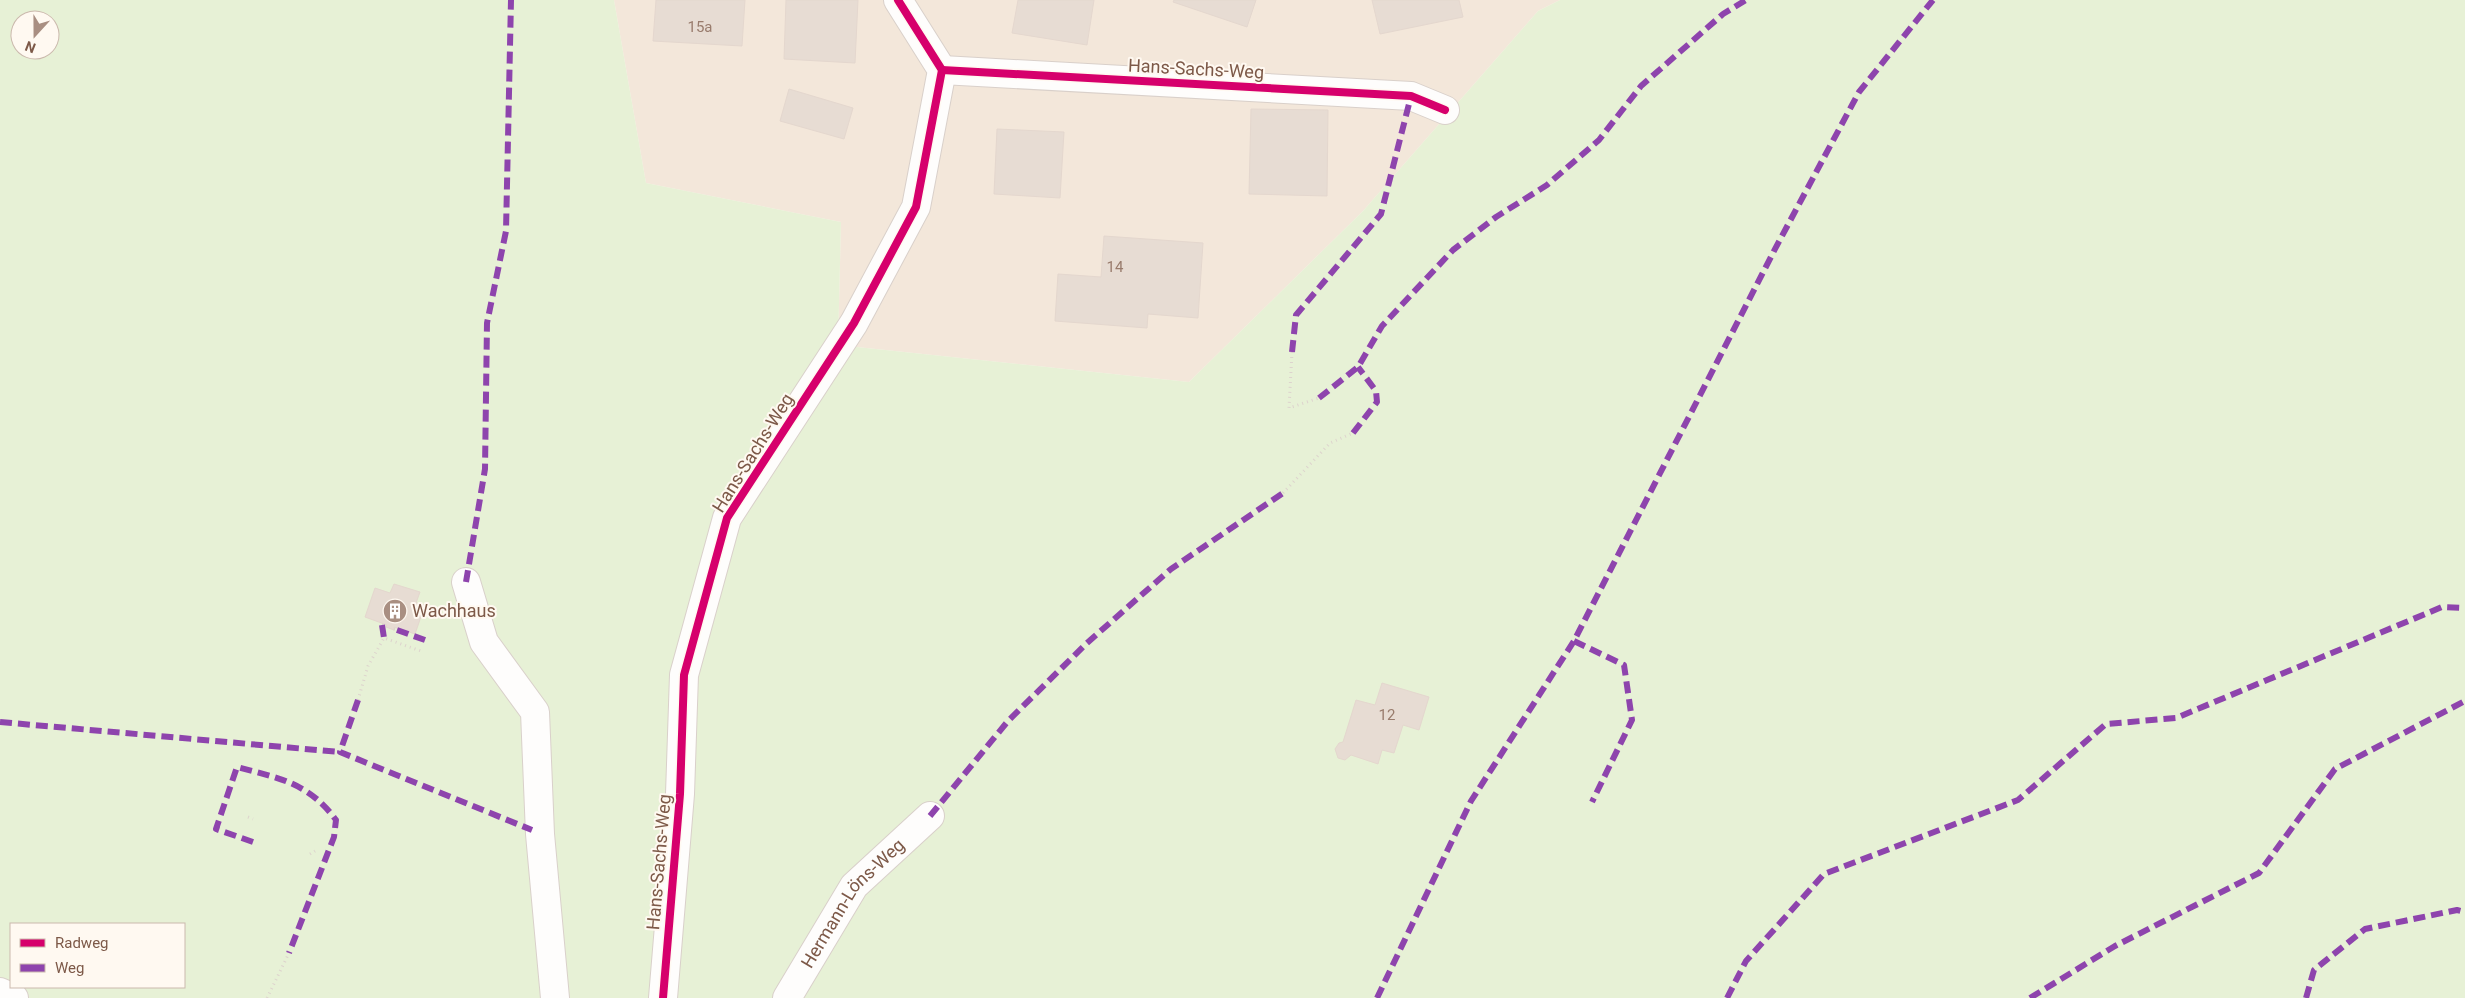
<svg xmlns="http://www.w3.org/2000/svg" width="2465" height="998" font-family="Roboto,sans-serif">
<rect width="100%" height="100%" fill="#faf4ed"/>
<path fill="#f3e7da" d="M614,0H1560L1538,11L1363,211L1189,382L838,345L841,222L646,183Z"/>
<path fill="#e7f1d6" fill-rule="evenodd" d="M0,0H614L646,183L841,222L838,345L1189,382L1363,211L1538,11L1560,0H2465V998H0ZM20,20H50V50H20ZM11,924H184V987H11Z"/>
<g fill="#e7dcd3" stroke="#e4d7ce">
<path d="M656,0H745L742,46L653,41Z"/>
<path d="M786,0H858L855,63L784,59Z"/>
<path d="M1018,0H1094L1087,45L1012,33Z"/>
<path d="M1174,0H1256L1247,27L1173,2Z"/>
<path d="M1372,0H1459L1463,17L1380,34Z"/>
<path d="M789,89L853,108L844,139L780,121Z"/>
<path d="M1251,109L1328,110L1327,196L1249,194Z"/>
<path d="M997,129L1064,132L1060,198L994,194Z"/>
<path d="M1104,236L1203,243L1198,318L1148,314L1147,328L1055,321L1058,274L1101,277Z"/>
<path d="M394,584L420,592L416,603L425,605L415,634L394,627V630L386,627L387,625L365,617L375,588L390,593Z"/>
<path d="M1382,683L1429,697L1419,730L1403,725L1394,753L1382,750L1378,764L1351,755L1345,760L1338,758L1335,749L1339,743L1343,742L1356,700L1375,705Z"/>
</g>
<g fill="none" stroke-linecap="round" stroke-linejoin="round">
<g stroke="#d9d0ca" stroke-width="30">
<g id="minor">
<path d="M942,70L1411,96L1445,110"/>
<path d="M466,582L484,642L535,712L540,834L555,998"/>
<path d="M0,992L14,998"/>
<path d="M663,998L680,794L684,675L727,518L854,323L916,207L942,70L898,0"/>
<path id="s1" d="M787,998L854,886L930,816"/>
</g>
</g>
<g stroke="#ddd3cd" stroke-width="3" stroke-dasharray="1 4" stroke-linecap="butt">
<path d="M1292,352L1289,408L1319,398"/>
<path d="M1283,493L1330,443L1353,433"/>
<path d="M382,625L386,626"/>
<path d="M394,629L397,630"/>
<path d="M358,700L368,666L384,638L421,651"/>
<path d="M248,817L253,819"/>
<path d="M310,854L315,851"/>
<path d="M267,998L289,953"/>
</g>
<use href="#minor" stroke="#fefdfc" stroke-width="28"/>
<g stroke="#8e44ad" stroke-width="6" stroke-dasharray="12 6" stroke-linecap="butt">
<path d="M1292,352L1296,315L1381,214L1411,96"/>
<path d="M1319,398L1358,367L1382,326L1453,250L1496,217L1547,185L1599,140L1641,86L1723,14L1746,0"/>
<path d="M1353,433L1377,402L1376,391L1358,367"/>
<path d="M466,582L485,469L487,323L506,231L511,0"/>
<path d="M382,625L384,638"/>
<path d="M397,630L425,640"/>
<path d="M1574,641L1624,665L1632,720L1592,802"/>
<path d="M358,700L340,752L532,830"/>
<path d="M0,722L340,752"/>
<path d="M930,816L1008,721L1087,643L1171,569L1283,493"/>
<path d="M253,842L216,829L237,767C279,778 309,783 336,820L334,837L289,953"/>
<path d="M1377,998L1471,801L1574,641L1775,249L1859,92L1933,0"/>
<path d="M1727,998L1746,961L1824,874L2018,800L2106,724L2176,718L2442,607L2465,608"/>
<path d="M2030,998L2115,946L2259,873L2335,769L2465,701"/>
<path d="M2306,998L2314,970L2365,929L2457,910L2465,912"/>
</g>
<g stroke="#fff9f1" stroke-width="11">
<g id="cycleway">
<path d="M942,70L1411,96L1445,110"/>
<path d="M663,998L680,794L684,675L727,518L854,323L916,207L942,70L898,0"/>
</g>
</g>
<use href="#cycleway" stroke="#d6006c" stroke-width="8"/>
</g>
<defs>
<g id="building-disc" transform="scale(1.25)"><circle r="9.5" fill="#a98f82" stroke="#fff9f1"/><path d="M-4-6H4V6H1V3H-1V6H-4ZM-2.5-4.3h1.7v1.8h-1.7ZM.8-4.3h1.7v1.8H.8ZM-2.5-1h1.7V.8h-1.7ZM.8-1h1.7V.8H.8Z" fill="#fff"/></g>
</defs>
<g fill-rule="evenodd">
<use href="#building-disc" x="395" y="611"/>
</g>
<g text-anchor="middle" stroke-width="4" stroke-linejoin="round" paint-order="stroke">
<g font-size="15" fill="#997c6d">
<text x="700" y="32">15a</text>
<text x="1115" y="272">14</text>
<text x="1387" y="720">12</text>
</g>
<g font-size="18" fill="#7d5948" stroke="#fff9f1">
<text transform="translate(1196 69) rotate(3)" y="6">Hans-Sachs-Weg</text>
<text transform="translate(753 453) rotate(-58)" y="6">Hans-Sachs-Weg</text>
<text transform="translate(659 862) rotate(-85)" y="6">Hans-Sachs-Weg</text>
<text dy="6" stroke="none"><textPath href="#s1" startOffset="116">Hermann-Löns-Weg</textPath></text>
</g>
<g font-size="18" fill="#7d5948" stroke="#fff9f1" text-anchor="start">
<text x="412" y="617">Wachhaus</text>
</g>
</g>
<rect x="10" y="923" width="175" height="65" fill="#fff9f1" stroke="#cbb9ad"/>
<rect x="20" y="939" width="25" height="8" fill="#d6006c" stroke="#cbb9ad"/>
<text x="55" y="948" font-size="15" fill="#7d5948">Radweg</text>
<rect x="20" y="964" width="25" height="8" fill="#8e44ad" stroke="#cbb9ad"/>
<text x="55" y="973" font-size="15" fill="#7d5948">Weg</text>
<g transform="translate(35 35) rotate(201)"><circle r="24" fill="#fff9f1" stroke="#cbb9ad"/>
<path d="M0-4L9 19L0 12L-9 19Z" fill="#a98f82"/>
<text y="-8" font-size="14" font-weight="bold" text-anchor="middle" fill="#7d5948">N</text>
</g>
</svg>
